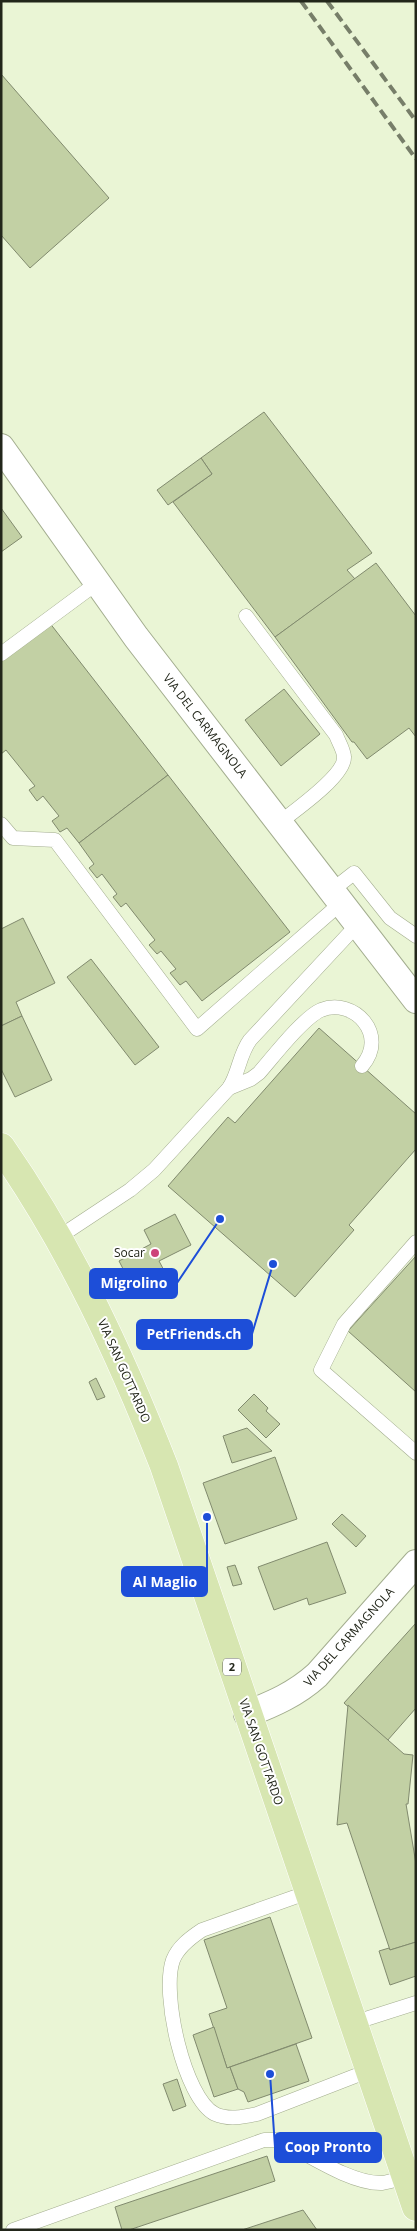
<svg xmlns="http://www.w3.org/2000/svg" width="417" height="2231" font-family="'Open Sans',sans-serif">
<rect width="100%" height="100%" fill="#eaf5d5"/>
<g fill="#c2d0a4" stroke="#818a6e">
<path d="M1,74L109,198L30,268L1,235Z"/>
<path d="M264,412L372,553L347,570L355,579L275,637L173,502L212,474L201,458Z"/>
<path d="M201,458L212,474L168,505L157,490Z"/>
<path d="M1,508L22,537L1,552Z"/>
<path d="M376,563L416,616V737L409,728L367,759L354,742H352L275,637Z"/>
<path d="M49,622L168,775L79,843L67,828L60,832L52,821L59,816L43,796L37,801L29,790L35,786L6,750L1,754V659Z"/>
<path d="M284,689L320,734L281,766L245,720Z"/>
<path d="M168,775L290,932L202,1001L186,981L180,985L170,973L176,969L161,951L157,954L149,945L155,940L126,903L121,907L113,897L117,894L102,874L97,878L89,868L94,864L79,843Z"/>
<path d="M23,918L55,983L16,1002L22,1016L1,1026V929Z"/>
<path d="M91,959L159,1047L135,1065L67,977Z"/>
<path d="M22,1016L52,1080L15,1097L1,1069V1026Z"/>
<path d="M319,1028L416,1114V1149L349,1225L354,1230L295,1297L168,1186L228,1117L235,1123Z"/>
<path d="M175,1214L191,1245L159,1261L167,1276L135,1292L119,1261L151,1244L144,1230Z"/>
<path d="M416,1256V1392L348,1331Z"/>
<path d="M96,1378L105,1397L97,1400L89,1382Z"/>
<path d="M254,1394L268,1408L266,1411L280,1424L266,1438L238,1410Z"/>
<path d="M247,1428L272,1451L232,1463L223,1436Z"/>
<path d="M275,1457L297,1519L225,1544L203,1483Z"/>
<path d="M342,1514L366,1536L356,1547L332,1524Z"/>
<path d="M327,1542L346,1593L309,1605L307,1598L274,1610L258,1567Z"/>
<path d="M235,1565L242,1584L233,1586L227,1567Z"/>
<path d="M416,1623V1708L387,1741L344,1703Z"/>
<path d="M348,1705L404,1754L413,1755L408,1804H406L416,1864V1942L390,1950L347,1823L337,1825Z"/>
<path d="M270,1917L312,2038L227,2068L209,2014L227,2008L204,1940Z"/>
<path d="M416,1942V1976L390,1985L379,1951L389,1948L390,1950Z"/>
<path d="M214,2027L227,2068L230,2067L238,2089L214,2097L193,2035Z"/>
<path d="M296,2044L309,2081L248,2102L244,2092L238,2089L230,2067Z"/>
<path d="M177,2079L186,2106L173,2111L163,2084Z"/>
<path d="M267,2156L275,2181L129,2230H122L115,2207Z"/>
<path d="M303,2210L317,2230H242Z"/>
</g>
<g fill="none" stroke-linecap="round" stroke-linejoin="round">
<g stroke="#a3ad8f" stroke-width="15">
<g id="service">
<path d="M246,616L336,735C338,741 344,750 344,757C345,776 294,811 279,823"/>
<path d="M1,654L97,583"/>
<path d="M1,824L13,838L55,840L197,1029L341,903"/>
<path d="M331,891L354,873L390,918L416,936"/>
<path d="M229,1088L251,1079L259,1073C273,1057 303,1018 321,1010C354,997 389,1035 362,1066"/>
<path d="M59,1237L130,1190L154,1170L229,1088C239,1073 239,1055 250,1040L357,925"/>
<path d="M416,1242L344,1324L321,1370L416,1453"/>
<path d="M309,1892L202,1930C190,1938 178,1947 173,1960C161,1993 184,2098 215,2114C228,2120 243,2117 257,2114L368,2071"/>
<path d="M353,2023L416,2003"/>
<path d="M13,2230L264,2140H276L287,2144C312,2157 353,2184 382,2183C390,2182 397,2179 405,2177"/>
</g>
</g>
<g stroke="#a3ad8f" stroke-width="28">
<g id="minor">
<path d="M1,447L136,637L416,1000"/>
<path d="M247,1714C273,1704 296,1694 317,1675L416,1563"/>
</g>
</g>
<g stroke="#fff" stroke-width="29">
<path id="primary" d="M1,1147C70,1246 120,1354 164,1466L416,2207"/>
</g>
<use href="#service" stroke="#fff" stroke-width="14"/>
<use href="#minor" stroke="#fff" stroke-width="26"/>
<use href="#primary" stroke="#d7e6b1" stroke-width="28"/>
<g stroke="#777e69" stroke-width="4" stroke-dasharray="10 5" stroke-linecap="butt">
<path d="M301,1L416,159"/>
<path d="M327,1L416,121"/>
</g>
</g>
<circle fill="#cd4379" stroke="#fff" stroke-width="2" cx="155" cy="1253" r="5"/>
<g text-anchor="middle" stroke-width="4" stroke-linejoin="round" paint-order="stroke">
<rect fill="#fff" stroke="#64675f" stroke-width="1" x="223" y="1658.5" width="18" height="17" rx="4"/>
<g font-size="11" font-weight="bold" fill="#22261a">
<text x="232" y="1671">2</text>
</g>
<g font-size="12" fill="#22261a" stroke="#fff">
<text transform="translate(205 726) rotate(52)" y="4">VIA DEL CARMAGNOLA</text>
<text transform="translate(124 1371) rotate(66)" y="4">VIA SAN GOTTARDO</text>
<text transform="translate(349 1637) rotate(-48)" y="4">VIA DEL CARMAGNOLA</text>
<text transform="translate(261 1752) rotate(71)" y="4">VIA SAN GOTTARDO</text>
</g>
<g font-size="12" fill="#22261a" stroke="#fff" text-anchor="end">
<text x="145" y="1257">Socar</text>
</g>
</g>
<path fill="none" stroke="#1d4ed8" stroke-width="2" d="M220 1219L177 1283M273 1264L252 1334M207 1517L207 1582M270 2074L275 2147"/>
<g fill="#1d4ed8" stroke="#fff" stroke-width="2">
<circle cx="220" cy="1219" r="5"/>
<circle cx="273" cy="1264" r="5"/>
<circle cx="207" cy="1517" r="5"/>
<circle cx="270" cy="2074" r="5"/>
</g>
<g fill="#1d4ed8" stroke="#1d4ed8" stroke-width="2">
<rect x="90" y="1269" width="87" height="29" rx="5"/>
<rect x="137" y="1320" width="115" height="29" rx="5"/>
<rect x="122" y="1567" width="85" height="29" rx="5"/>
<rect x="275" y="2133" width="106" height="29" rx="5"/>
</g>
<g font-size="14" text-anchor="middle" font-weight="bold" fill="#fff">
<text x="134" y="1288">Migrolino</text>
<text x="194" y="1339">PetFriends.ch</text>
<text x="165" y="1587">Al Maglio</text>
<text x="328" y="2152">Coop Pronto</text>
</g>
<rect width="417" height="2231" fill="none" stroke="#22261a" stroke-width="5"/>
</svg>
